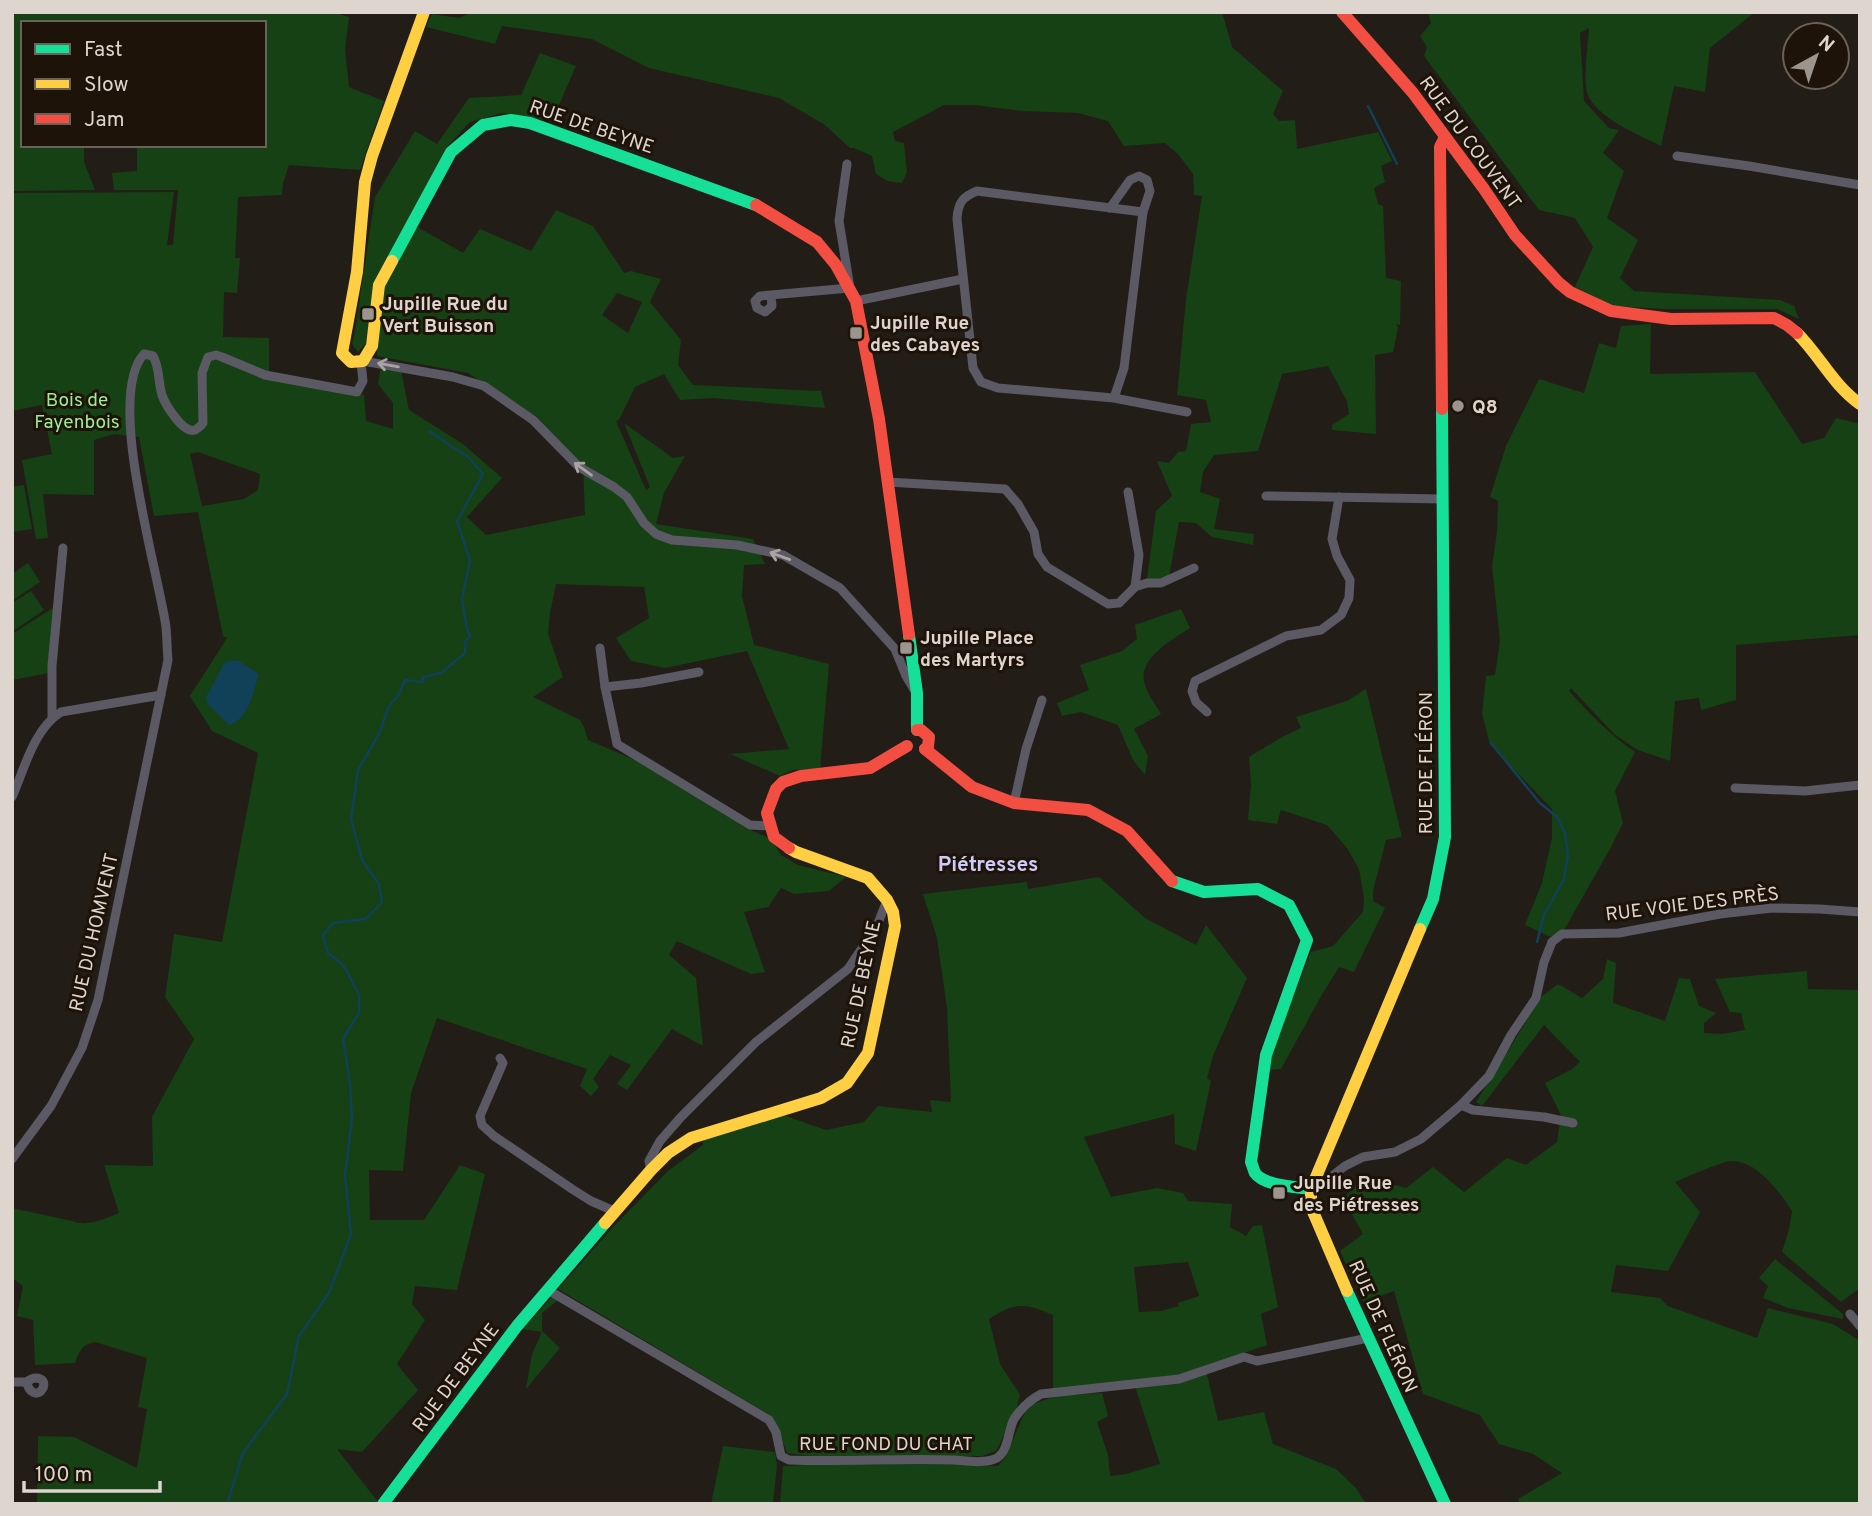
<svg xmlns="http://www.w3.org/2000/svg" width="1872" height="1516" font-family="Overpass,sans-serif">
<rect width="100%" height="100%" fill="#231d17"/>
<g fill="#154114" fill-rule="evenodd">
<path d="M12,12H333L349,17L345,50L349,87L384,101L360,170L289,165L283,183L282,195L238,197L235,258H240L237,293L224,292L223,337L269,338V376L364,395L366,421L393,429V403L378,384L381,365L401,370L409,410L463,444L502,478L467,517L486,535L585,515L583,466L536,416L468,373L377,356L381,288L414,225L463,253L480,229L531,251L556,210L593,226L624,273L631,271L661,279L650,302L681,340L678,365L693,385L821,391L825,408L713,398L680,400L664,374L635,387L619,420L616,421L646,490L650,487L624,423L673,458L685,456L664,493L656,524L753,539L765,564L744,565L742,596L754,645L829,664L820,769L793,770L780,776L730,754L789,749L747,651L665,668L631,661L616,638L649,618L644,587L556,584L550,613L548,634L563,677L533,697L580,720L584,727L588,740L637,761L746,828L771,839L781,855L798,865L846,877L829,891L794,894L781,888L768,907L744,912L765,972L751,974L677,941L669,955L696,978L703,1046L672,1029L627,1090L617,1084L631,1065L610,1055L593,1079L599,1087L591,1096L580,1086L587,1069L437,1018L411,1093L403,1171L369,1170L370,1220H424L460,1165L485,1174L457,1290L415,1286L412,1304L425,1320L397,1364L418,1390L362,1452L337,1449L378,1502L376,1504H37L38,1436L74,1437L137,1468L147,1409L138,1407L147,1358L95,1342C81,1345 80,1351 75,1363L35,1365L33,1320L17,1316L23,1286L12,1278V1208L72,1221C88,1227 104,1219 119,1213L104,1165L153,1166L152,1117L194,1039L165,997L174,934L222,942L258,753L212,731L190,696L227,638L223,636L198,512L154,516L139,437L114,434L94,440V495L43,494L48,538L36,539L22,460L52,454L42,405L12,411V193L174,192L167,245H173L178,190H114L112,173L137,171V145H264V23H23V145H84V162L95,190L12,191ZM617,293L642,302L628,333L602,315ZM198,452L260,474L258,490L244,499L202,506L190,454Z"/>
<path d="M473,12H1222L1232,47L1283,91L1273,114L1279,121L1295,120L1297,149L1378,132L1392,161L1381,166L1385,182L1374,188L1378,204L1383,206L1386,278L1401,281L1400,325L1396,324L1398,328L1393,352L1375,355L1376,434L1332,430V425L1349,414L1347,401L1328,366L1282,374L1258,451L1214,455L1203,472L1200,492L1220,499L1214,529L1254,534L1253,545L1212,537L1196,523L1179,522L1169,577L1163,582L1147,579L1156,511L1172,496L1157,461L1169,463L1178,452L1186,451L1191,424L1211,422L1206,400L1177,395L1186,299L1202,196L1194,195L1193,174L1178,154L1165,143L1124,146L1108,121L1078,113L1023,111L974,105H944L893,132L895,141L904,143L907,172L902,183L887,181L876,174L872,156L854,148H850L825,125L779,98L649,68L592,39L502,26L495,44L426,27L432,14L459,18Z"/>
<path d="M1428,12H1755L1710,48L1705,92L1674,86L1661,146C1639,135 1595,117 1587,93C1583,80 1588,43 1589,28L1580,33L1584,101L1609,128L1619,130L1603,153L1624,171L1607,218L1638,240L1620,278L1634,291L1780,300L1794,306L1799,319L1777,309H1665L1613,306L1575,287L1593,247L1575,218L1539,210L1424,56L1427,47L1420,36L1431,23Z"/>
<path d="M540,53L576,66L552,121L502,113L470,122L447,147L374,290L366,343L358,352L352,344L354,337L375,197L415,131L437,144L469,98L521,95Z"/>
<path d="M1651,324L1650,374L1755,372L1802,444L1824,438L1836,418L1860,424V635L1736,645V700L1701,710L1699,698L1675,701L1670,761L1638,750L1615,735L1571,688L1569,691C1590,714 1609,734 1635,752L1615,791L1623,823L1610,849L1564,930L1551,937L1525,925L1542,883L1552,838V809L1490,744L1482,714L1486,676L1495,675L1500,641L1492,566L1497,532L1498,501L1490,497L1506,446L1539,379L1584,393L1599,343L1616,348L1621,326Z"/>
<path d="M24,485L32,529L12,532V487Z"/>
<path d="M28,563L40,582L12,601V574Z"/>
<path d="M31,591L44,610L12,632V603Z"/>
<path d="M56,606L49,673L12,680V634Z"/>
<path d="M1181,609L1190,628C1172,640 1136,659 1145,685C1148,695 1156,705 1161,714L1134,729L1148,756L1145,775L1133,760L1118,725L1081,712L1062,716L1057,703L1089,690L1080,665L1122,651L1137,639L1135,625Z"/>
<path d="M1366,689L1402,837L1386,840L1373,891V901L1385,908L1354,972L1339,967L1320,998L1281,1069L1268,1070L1276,1039L1311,952L1333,946L1363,912L1364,898L1359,869L1347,848L1327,825L1281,810L1277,824L1248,820L1251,785L1249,757L1282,737L1301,728L1296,717L1347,701Z"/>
<path d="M1099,877L1145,918L1196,945L1206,925L1247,978L1213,1056L1207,1078L1211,1081L1196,1151L1175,1144L1174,1114L1084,1137L1111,1197L1157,1188L1183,1193L1188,1201L1232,1204L1230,1227L1246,1236L1253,1226L1262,1225L1278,1307L1261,1314L1267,1345L1179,1375L1053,1391V1315C1024,1303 1016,1302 989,1319L1000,1364L1020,1395L1015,1414L996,1451L982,1456L814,1457L787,1453L778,1428L768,1414L558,1289L615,1225L668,1171L703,1145L704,1136L783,1115L826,1130L864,1122L878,1106L932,1112L930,1100L951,1102L947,1008L937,938L923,894L1027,882L1028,889ZM1188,1262L1199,1296L1178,1303L1179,1306L1161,1311L1139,1312L1134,1267Z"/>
<path d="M1607,959L1616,963L1613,1003L1665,1021L1679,978L1690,979L1699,1006L1716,1013L1704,1023V1033L1722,1034L1745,1030L1741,1013L1730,1012L1715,979L1807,971L1808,989L1860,990V1288L1841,1302L1782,1252L1789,1229L1792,1211C1780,1192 1756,1160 1731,1161C1723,1161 1685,1178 1675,1182L1700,1212L1668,1271L1616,1265L1611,1292L1660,1298L1668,1306L1757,1338L1768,1308L1833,1324L1860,1341V1504H1520L1518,1499L1562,1473L1533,1454L1499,1444L1480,1415L1423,1394L1394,1291L1363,1302L1340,1251L1363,1234L1343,1198L1366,1177L1406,1188L1433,1167L1464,1192L1507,1158L1526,1165L1557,1142L1561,1115L1545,1083L1572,1069L1580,1062L1544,1025L1482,1106L1476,1102L1542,996L1558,984L1582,998L1603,979Z"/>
<path d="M1775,1259L1843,1314V1319L1788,1308L1763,1298L1768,1286L1759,1278Z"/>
<path d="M553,1296L558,1300L542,1313V1331L560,1348L526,1389L532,1354L542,1332L522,1329Z"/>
<path d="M1207,1374L1218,1421L1264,1412L1273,1444L1336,1469L1356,1488L1366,1504H780L783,1466L908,1461L998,1466L1005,1458L1024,1414L1033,1404L1056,1396L1102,1393L1108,1416L1097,1422L1108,1455L1110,1476L1126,1474L1160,1464L1135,1386Z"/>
<path d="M723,1446L775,1452L777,1465L773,1504H711Z"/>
</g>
<path fill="#114059" d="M237,660L259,674C253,692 249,719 229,725L207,703L206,697L225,662Z"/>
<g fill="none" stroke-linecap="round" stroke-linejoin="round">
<g stroke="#114059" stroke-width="2.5">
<path d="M1368,106L1397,164"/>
<path d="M1491,743L1539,802L1557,817L1565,833L1568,855L1564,879L1544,915L1537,942"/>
<path d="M227,1504L243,1453L287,1394L299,1336L329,1293L351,1234L345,1175L352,1119L350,1084L343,1039L359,1013V995L344,966L328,953L323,935L333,923L366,919L382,902L379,884L362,860L351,819L358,770L379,734L389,706L398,696L405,680L423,682V677L441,673L465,653V642L470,636L467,629L462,599L470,561L457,521L483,474L468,457L429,431"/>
</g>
<g stroke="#5a5964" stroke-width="9">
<path d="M1677,156L1749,166L1860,185"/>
<path d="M1110,208L1130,180L1139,176L1147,180L1150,191L1143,212"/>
<path d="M771,295L772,306L765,312L757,308L755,301L760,296L850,288L839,221L847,164"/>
<path d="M856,301L963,279"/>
<path d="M363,361L453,377L484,386L533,420L579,467L614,487L627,497L644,523L656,534L672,540L737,545L783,555L840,588L895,649L906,676L915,691"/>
<path d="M1114,398L1124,368L1143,212L977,191C962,197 958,203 957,219L973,368L981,382L998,388L1114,398L1187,412"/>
<path d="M888,482L1005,489L1018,504L1034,532L1038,554L1047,567L1108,604L1119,603L1135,587L1147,583H1161L1194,568"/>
<path d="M1128,492L1139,555L1135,587"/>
<path d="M1266,496L1443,499"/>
<path d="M600,648L605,687L617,744L750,825L770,826"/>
<path d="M605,687L641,683L699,672"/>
<path d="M1207,712L1196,702L1192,691L1195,681L1286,636L1321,630L1341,615L1349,598L1350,580L1337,556L1332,539L1339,497"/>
<path d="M52,718V666L63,548"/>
<path d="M1735,788L1805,791L1860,785"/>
<path d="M12,797C25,768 33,730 61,712L161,695"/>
<path d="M1014,803L1026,749L1042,700"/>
<path d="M500,1058L503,1063L480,1116L482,1125L494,1136L572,1189L591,1201L614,1211"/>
<path d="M1461,1105L1473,1110L1544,1117L1573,1123"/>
<path d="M12,1159L51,1106L82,1048L98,1000L168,660C167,649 167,638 166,627C158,570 105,396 144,354L153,356C160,368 158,382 162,395C165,404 183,434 195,430C196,430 203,424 203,423L202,373L208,357L216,355L222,357L265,375L357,392L363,381L361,362"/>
<path d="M651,1170L649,1161L660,1141L681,1117L756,1042L848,969L877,926L887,900"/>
<path d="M1311,1189L1322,1184L1345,1166L1363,1157L1395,1152L1421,1139L1461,1105L1489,1076L1511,1035L1536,998L1544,962L1552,942L1562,934L1619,933L1720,914L1772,908L1820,909L1860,912"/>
<path d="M548,1290L769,1420L776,1432L781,1456L789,1460C844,1462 899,1458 955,1460C967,1461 985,1464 997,1458C1009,1450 1008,1430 1014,1419C1021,1408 1030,1400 1041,1394L1179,1379L1244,1357L1257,1361L1368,1338"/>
<path d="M1850,1314L1860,1326"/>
<path d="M12,1382H27C35,1375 47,1378 43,1388C38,1398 28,1392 27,1382"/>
</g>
<g stroke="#16e098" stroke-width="12">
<path d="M392,261L451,152L483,125L511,120L530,123L756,205"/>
<path d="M909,635L917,693V730"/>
<path d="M1172,881L1204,892L1258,889L1289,905L1307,940L1266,1055L1251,1162C1252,1164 1254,1171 1255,1173C1264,1186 1297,1187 1311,1189"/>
<path d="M1420,929L1433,899L1445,837L1442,409"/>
<path d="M1347,1291L1445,1504"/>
<path d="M383,1504L517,1326L605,1223"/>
</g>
<g stroke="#ffcf43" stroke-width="12">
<path d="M392,261L379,285L372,346L363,361L351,362L342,353L357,272L365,182L372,156L424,12"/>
<path d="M1797,333C1820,356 1833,385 1860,404"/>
<path d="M605,1223L651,1170L668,1153L691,1138L821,1098L847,1083L868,1053L895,926L893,912L887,900L868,878L796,852L789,848"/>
<path d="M1347,1291L1311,1207V1189L1420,929"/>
</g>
<g stroke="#f24e42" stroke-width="12">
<path d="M1342,12L1413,93L1484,189L1515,235L1559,283L1570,292L1611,311L1671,319L1774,318L1787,325L1797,333"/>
<path d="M756,205L817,242L836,265L856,301L879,419L909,635"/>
<path d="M1442,409L1440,147L1445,137"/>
<path d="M917,730H921L929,737L928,747L925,749"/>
<path d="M925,749L972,787L1014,803L1088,810L1127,831L1172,881"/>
<path d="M789,848L774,837L767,813L776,789L783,782L801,776L870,768L907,746"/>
</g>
</g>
<defs><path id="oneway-shaft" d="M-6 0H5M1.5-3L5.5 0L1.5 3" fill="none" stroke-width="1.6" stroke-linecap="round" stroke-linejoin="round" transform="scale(1.75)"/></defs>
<g stroke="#a9a3a4">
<use href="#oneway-shaft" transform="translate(388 365) rotate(-170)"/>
<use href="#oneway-shaft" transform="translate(583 469) rotate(-144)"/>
<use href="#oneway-shaft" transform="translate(780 556) rotate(-160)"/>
</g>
<g fill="#9c958e" stroke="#1e1309" stroke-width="2.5">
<rect x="361" y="307" width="14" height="14" rx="3.5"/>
<rect x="849" y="326" width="14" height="14" rx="3.5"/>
<circle cx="1458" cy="406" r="7"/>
<rect x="899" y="641" width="14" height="14" rx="3.5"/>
<rect x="1272" y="1186" width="14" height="14" rx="3.5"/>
</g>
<g text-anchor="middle" stroke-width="6" stroke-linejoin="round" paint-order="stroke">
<g font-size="19" fill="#ddd5ce" stroke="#1e1309">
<text transform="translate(592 126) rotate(19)" y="7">RUE DE BEYNE</text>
<text transform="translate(1471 142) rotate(54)" y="7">RUE DU COUVENT</text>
<text transform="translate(1425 763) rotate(-90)" y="7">RUE DE FLÉRON</text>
<text transform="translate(1692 903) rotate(-7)" y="7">RUE VOIE DES PRÈS</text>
<text transform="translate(93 932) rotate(-77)" y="7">RUE DU HOMVENT</text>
<text transform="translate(860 984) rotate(-78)" y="7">RUE DE BEYNE</text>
<text transform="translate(1384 1326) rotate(66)" y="7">RUE DE FLÉRON</text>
<text transform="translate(455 1377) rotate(-53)" y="7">RUE DE BEYNE</text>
<text x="886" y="1450">RUE FOND DU CHAT</text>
</g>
<g font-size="19" font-weight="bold" fill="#ddd5ce" stroke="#1e1309" text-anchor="start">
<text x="382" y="310">Jupille Rue du<tspan x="382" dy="22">Vert Buisson</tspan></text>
<text x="870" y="329">Jupille Rue<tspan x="870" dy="22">des Cabayes</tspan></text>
<text x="1472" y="413">Q8</text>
<text x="920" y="644">Jupille Place<tspan x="920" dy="22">des Martyrs</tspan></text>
<text x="1293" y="1189">Jupille Rue<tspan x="1293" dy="22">des Piétresses</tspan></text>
</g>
<g font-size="19" fill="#9aef95" stroke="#1e1309">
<text x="77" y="406">Bois de<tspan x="77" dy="22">Fayenbois</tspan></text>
</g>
<g font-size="21" font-weight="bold" fill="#ccccf8" stroke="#1e1309">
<text x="988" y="871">Piétresses</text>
</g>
</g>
<rect width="1872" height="1516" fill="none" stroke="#ddd5ce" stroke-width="28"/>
<rect x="21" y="21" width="245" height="126" fill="#1e1309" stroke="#6a6158" stroke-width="2"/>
<rect x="35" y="44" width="35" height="10" fill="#16e098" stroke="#6a6158" stroke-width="2"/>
<text x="84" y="56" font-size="21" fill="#ddd5ce">Fast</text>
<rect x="35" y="79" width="35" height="10" fill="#ffcf43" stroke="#6a6158" stroke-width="2"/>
<text x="84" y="91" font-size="21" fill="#ddd5ce">Slow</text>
<rect x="35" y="114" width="35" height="10" fill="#f24e42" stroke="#6a6158" stroke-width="2"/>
<text x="84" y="126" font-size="21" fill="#ddd5ce">Jam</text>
<g transform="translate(1816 56) rotate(40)"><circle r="33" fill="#1e1309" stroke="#6a6158" stroke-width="2"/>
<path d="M0-5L12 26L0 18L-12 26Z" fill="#9c958e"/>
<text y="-10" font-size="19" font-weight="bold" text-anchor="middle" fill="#ddd5ce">N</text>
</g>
<path d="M24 1481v10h136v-10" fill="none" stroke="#ddd5ce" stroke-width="3.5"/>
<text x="35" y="1481" font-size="21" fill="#ddd5ce" stroke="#1e1309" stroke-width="5" paint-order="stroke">100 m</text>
</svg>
